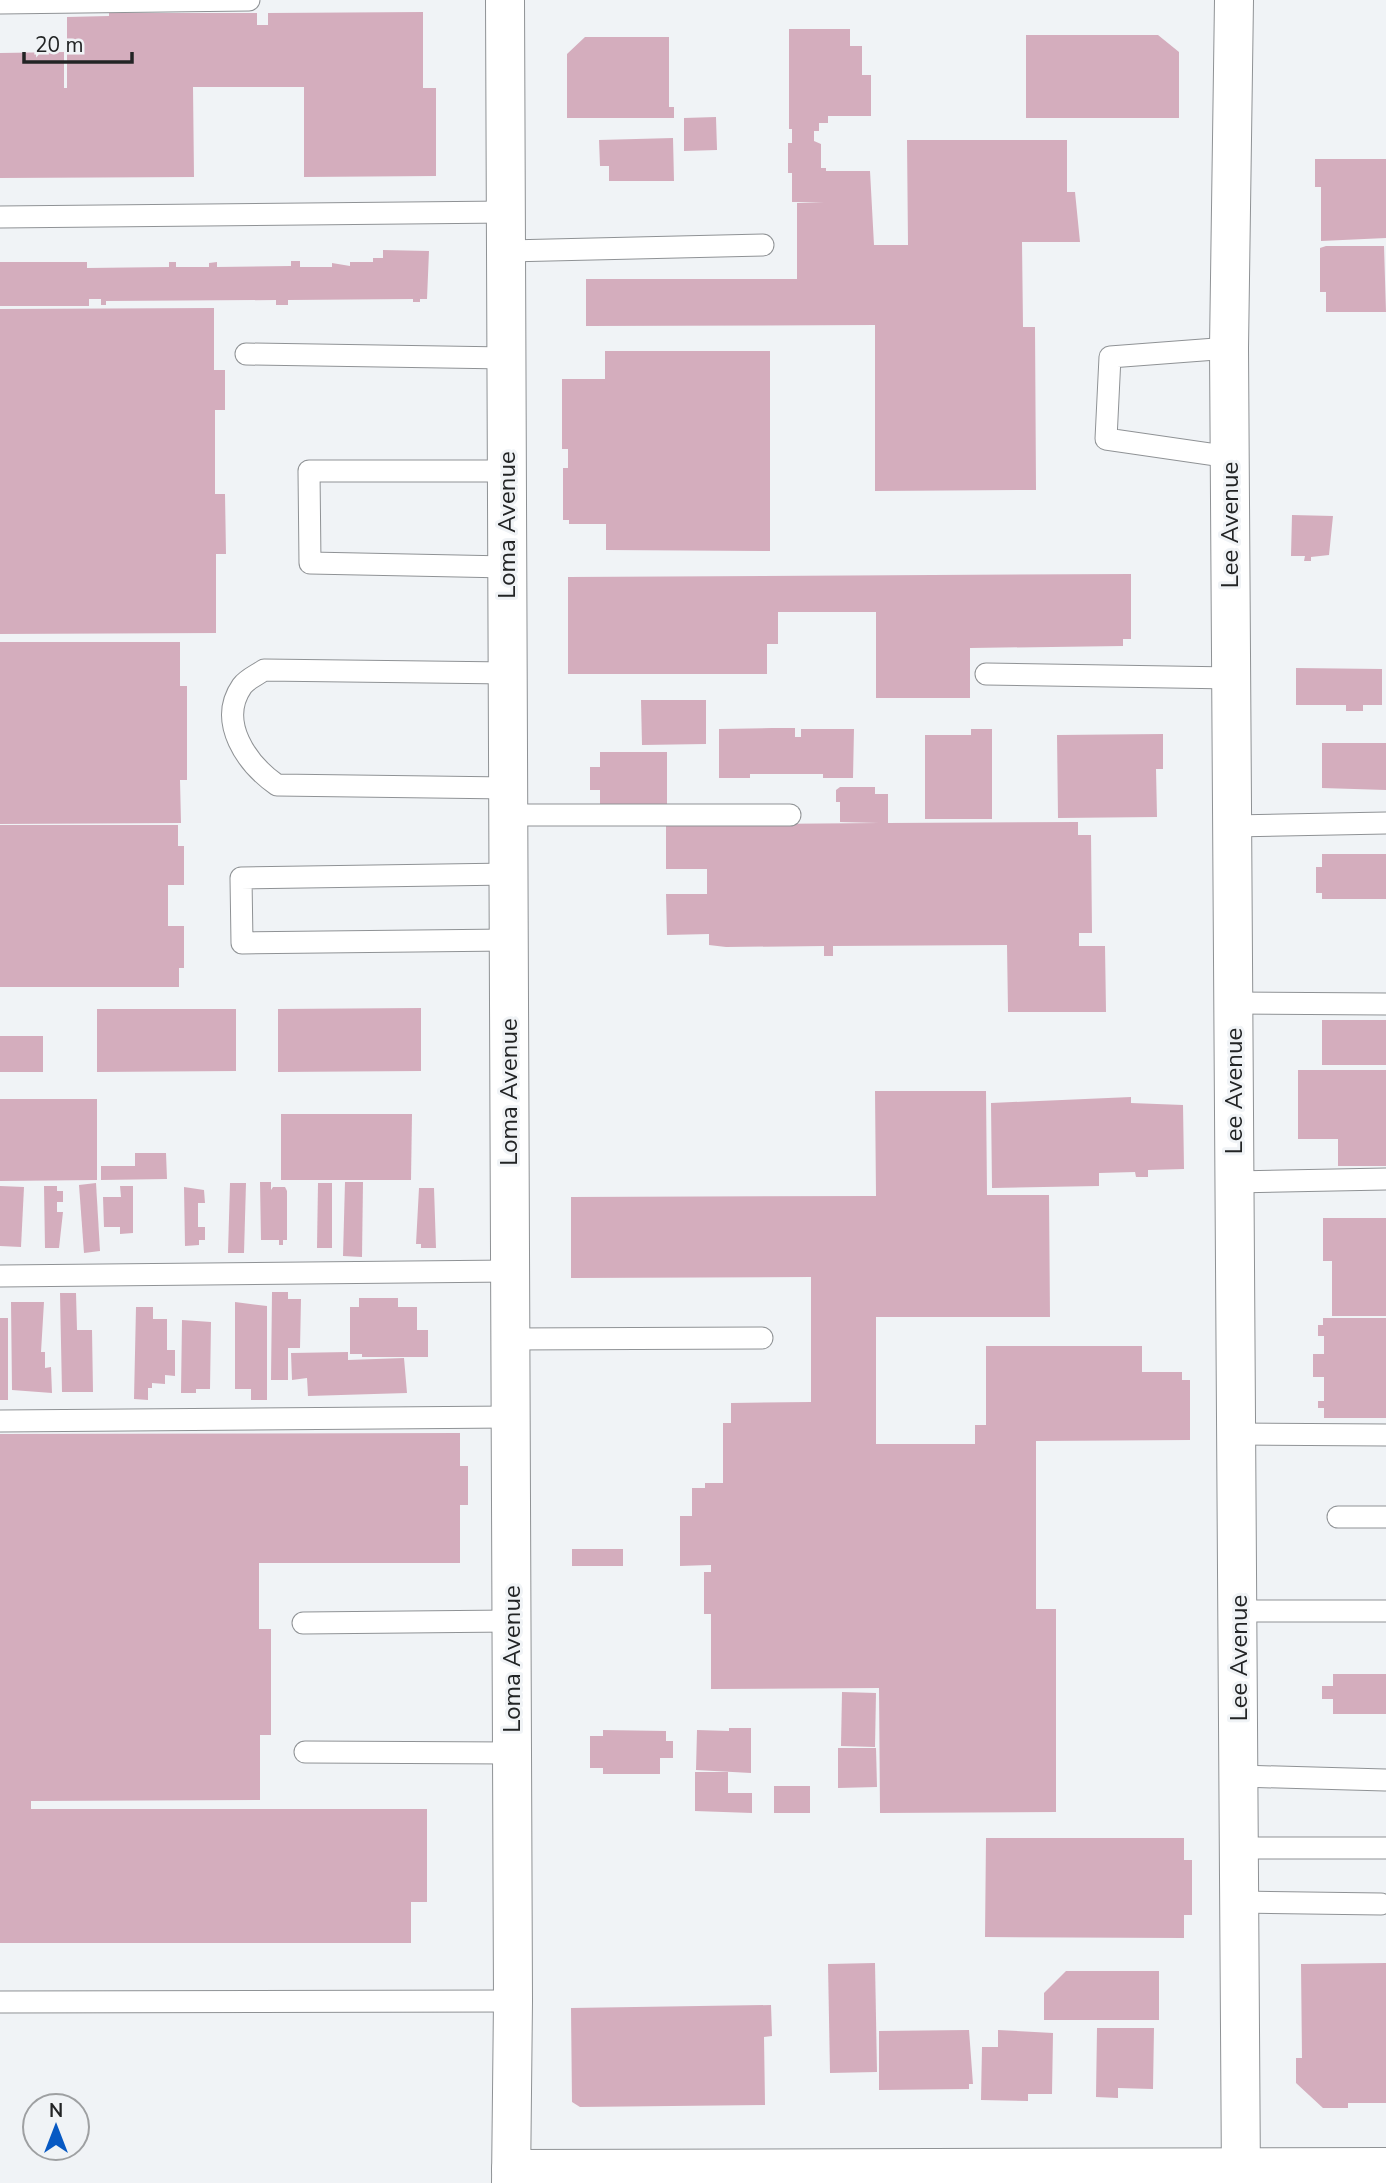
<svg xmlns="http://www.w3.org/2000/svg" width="1386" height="2183" font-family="'Nunito Sans',sans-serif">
<rect width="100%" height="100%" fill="#f0f3f6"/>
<g fill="#d4adbd">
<path d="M423,12V88H436V176L304,177V87H193L194,177L0,178V53L64,52V88H67V17L109,16V13H257V25H268V13Z"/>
<path d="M789,29H850V46H862V75H871V116H828V123H819V131H814V141L821,144V168H826V171H870L874,245H908L907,140H1067V192H1075L1080,242H1022L1023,327H1035L1036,490L875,491V325L586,326V279H797V203L824,202H792V173H788V143H792V129H789Z"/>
<path d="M1026,35H1158L1179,52V118H1026Z"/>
<path d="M585,37H669V107H674V118H567V54Z"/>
<path d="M716,117L717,150L684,151V118Z"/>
<path d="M673,138L674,181H609V166H600L599,140Z"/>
<path d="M1315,159H1386V238L1321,241V187H1315Z"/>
<path d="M1326,246H1384L1386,312H1326V292H1320V248Z"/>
<path d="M383,250L429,251L427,299H420V302H413V299L288,300V305H276V300L106,301V305H101V299H89V306H0V262H87V268L169,267V262H176V267H209V263L217,262V267L291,266V261H300V267H332V263L350,266V262H373V258H383Z"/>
<path d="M214,308V370H225V410H215V494H225L226,554H216V633L0,634V309Z"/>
<path d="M605,351H770V551L606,550V524H569V520H563V468H568V449H562V379H605Z"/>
<path d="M1292,515L1333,516L1329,555L1311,557V561H1304L1305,556H1291Z"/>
<path d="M1131,574V639H1123V646L970,648V698H876V612H778V644H767V674H568V577Z"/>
<path d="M0,642H180V686H187V780H180L181,823L0,824Z"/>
<path d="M1296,668L1382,669V705H1363V711H1346V705H1296Z"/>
<path d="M641,700H706V744L642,745Z"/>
<path d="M772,728H795V737H801V729H854L853,778H823V774H750V778H719V729Z"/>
<path d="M971,729H992V819H925V735H971Z"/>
<path d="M1163,734V769H1156L1157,817L1058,818L1057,735Z"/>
<path d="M1322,743H1386V790L1322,788Z"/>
<path d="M600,752H667V806H600V790H590V767H600Z"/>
<path d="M840,787H875V794H888V823L1078,822V835H1091L1092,933H1079V946H1105L1106,1012H1008L1007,945L833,946V956H824V946L726,947L709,945V934L667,935L666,894H707V869H666V825L879,823L840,822V802H836V790Z"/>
<path d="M0,825H178V846H184V885H168V926H184V968H179V987H0Z"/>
<path d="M1322,854H1386V899H1322V893H1316V867H1322Z"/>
<path d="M421,1008V1071L278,1072V1009Z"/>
<path d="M97,1009H236V1071L97,1072Z"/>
<rect x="1322" y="1020" width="64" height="45"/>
<rect x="0" y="1036" width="43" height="36"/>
<path d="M1298,1070H1386V1166H1338V1139H1298Z"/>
<path d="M875,1091H986L987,1195H1049L1050,1317H876V1444H975V1425H986V1346H1142V1372H1182V1380H1190V1440L1036,1441V1609H1056V1812L880,1813L879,1688L711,1689V1614H704V1572H711V1565L680,1566V1516H692V1488H705V1483H723V1423H731V1403L811,1402V1277L571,1278V1197L876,1196Z"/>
<path d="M1131,1097V1103L1183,1105L1184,1169L1148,1170V1177H1136L1135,1172L1099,1173V1186L992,1188L991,1103Z"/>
<path d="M0,1099H97V1180L0,1181Z"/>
<path d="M281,1114H412L411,1180H281Z"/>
<path d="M135,1153H166L167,1179L101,1180V1166H135Z"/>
<path d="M260,1182H271V1190L273,1187H285L287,1191V1240H283V1245H279V1240H261Z"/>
<path d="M345,1182H363L362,1257L343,1256Z"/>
<path d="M96,1183L100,1251L84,1253L79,1185Z"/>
<path d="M230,1183H246L244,1253H228Z"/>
<path d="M318,1183H332V1248H317Z"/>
<path d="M0,1186L24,1187L21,1247L0,1246Z"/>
<path d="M44,1186H57V1191H63V1202H57V1212H63L59,1248H45Z"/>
<path d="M120,1186H133V1233L120,1234V1227H104L103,1197H121Z"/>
<path d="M184,1187L204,1190L205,1203H198V1227H205V1240H199V1245L185,1246Z"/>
<path d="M419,1188H434L436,1248H421V1244H416Z"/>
<path d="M1323,1218H1386V1316H1332V1261H1323Z"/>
<path d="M272,1292H288V1299H301L300,1348H288V1380H271Z"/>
<path d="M60,1293H76L77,1330H92L93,1392H62Z"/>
<path d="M359,1298H398V1307H417V1330H428V1357H362V1354H350V1307H359Z"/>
<path d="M11,1302H44L41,1352H45V1368L51,1367L52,1393L12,1390Z"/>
<path d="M235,1302L267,1306V1400H251V1389H235Z"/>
<path d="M136,1307H153V1319H167V1350H175V1376L165,1375V1384L152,1383V1388H148V1400L134,1399Z"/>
<rect x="0" y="1318" width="8" height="82"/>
<path d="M1323,1318H1386V1418H1324V1408H1318V1401H1324V1377H1313V1354H1324V1336H1318V1325H1323Z"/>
<path d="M182,1320L211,1322L210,1389H196V1393H181Z"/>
<path d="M348,1352V1360L404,1358L407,1393L308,1396L307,1378L292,1380L291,1353Z"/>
<path d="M460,1433V1466H468V1505H460V1563H259V1629H271V1735H260V1800L31,1801V1809H427V1902H411V1943H0V1434Z"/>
<rect x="572" y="1549" width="51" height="17"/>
<path d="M1333,1674H1386V1714H1333V1699H1322V1686H1333Z"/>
<path d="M842,1692L876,1693L875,1747L841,1746Z"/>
<path d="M729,1728H751V1773L696,1770L697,1730L729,1731Z"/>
<path d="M603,1730L666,1731V1741H673V1758H660V1774H603V1768H590V1736H603Z"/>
<path d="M838,1748H876L877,1787L838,1788Z"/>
<path d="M695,1772H728V1793H752V1813L695,1811Z"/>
<rect x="774" y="1786" width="36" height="27"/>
<path d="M986,1838H1184V1860H1192V1915H1184V1938L985,1937Z"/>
<path d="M875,1963L877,2072L830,2073L828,1964Z"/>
<path d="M1386,1963V2103H1348V2108H1323L1296,2083V2058H1302L1301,1964Z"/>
<path d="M1066,1971H1159V2020H1044V1993Z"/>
<path d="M771,2005L772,2036L764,2037L765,2105L580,2107L572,2102L571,2008Z"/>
<path d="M1097,2028H1154L1153,2089L1118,2088V2098L1096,2097Z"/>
<path d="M969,2030L973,2084H969V2089L879,2090V2031Z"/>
<path d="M998,2030L1053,2033L1052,2094H1028V2101L981,2100L982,2047H998Z"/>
</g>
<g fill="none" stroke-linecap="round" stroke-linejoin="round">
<g stroke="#8f9295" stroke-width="23">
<g id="service">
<path d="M0,3L249,0"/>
<path d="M0,217L506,212"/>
<path d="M506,251L763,245"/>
<path d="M1229,348L1110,357L1106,439L1230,457"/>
<path d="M246,354L506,358"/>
<path d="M507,471H309L310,563L507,567"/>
<path d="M508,673L264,670C257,675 247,679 242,686C217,722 247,764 277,785L508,788"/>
<path d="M986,674L1232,678"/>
<path d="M508,815H790"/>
<path d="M1233,826L1386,823"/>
<path d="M508,940L242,943L241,878L509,874"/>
<path d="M1234,1003L1386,1004"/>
<path d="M1235,1182L1386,1179"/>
<path d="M0,1276L510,1271"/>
<path d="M510,1339L762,1338"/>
<path d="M0,1421L511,1417"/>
<path d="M1237,1434L1386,1435"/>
<path d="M1338,1517H1386"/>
<path d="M1238,1611H1386"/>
<path d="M303,1623L511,1621"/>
<path d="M305,1752L512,1753"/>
<path d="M1240,1776L1385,1780"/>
<path d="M1240,1848H1386"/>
<path d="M1240,1902L1381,1904"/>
<path d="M0,2002L513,2001"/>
</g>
</g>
<g stroke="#8f9295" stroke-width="40">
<g id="minor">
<path d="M505,0L513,2001L511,2183"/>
<path d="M1234,0L1229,348L1241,2183"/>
<path d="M511,2169L1386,2167"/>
</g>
</g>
<use href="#service" stroke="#fff" stroke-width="21"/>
<use href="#minor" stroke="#fff" stroke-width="38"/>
</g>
<g text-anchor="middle" stroke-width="6" stroke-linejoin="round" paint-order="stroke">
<g font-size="24" fill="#222425" stroke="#f0f3f6">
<text transform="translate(507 525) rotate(-90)" y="8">Loma Avenue</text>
<text transform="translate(1230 525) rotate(-90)" y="8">Lee Avenue</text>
<text transform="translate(1234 1091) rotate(-90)" y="8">Lee Avenue</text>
<text transform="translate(509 1092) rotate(-90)" y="8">Loma Avenue</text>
<text transform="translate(1239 1658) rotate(-90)" y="8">Lee Avenue</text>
<text transform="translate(512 1659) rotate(-90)" y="8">Loma Avenue</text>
</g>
</g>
<g transform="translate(56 2127)"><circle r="33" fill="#f0f3f6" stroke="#9ea0a2" stroke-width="2"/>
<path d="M0-5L12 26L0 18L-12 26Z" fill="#0759c3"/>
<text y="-10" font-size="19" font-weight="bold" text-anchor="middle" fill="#222425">N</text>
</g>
<path d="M24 52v10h108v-10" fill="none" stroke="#222425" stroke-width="3.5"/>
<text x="35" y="52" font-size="21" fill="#222425" stroke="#f0f3f6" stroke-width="5" paint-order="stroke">20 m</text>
</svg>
